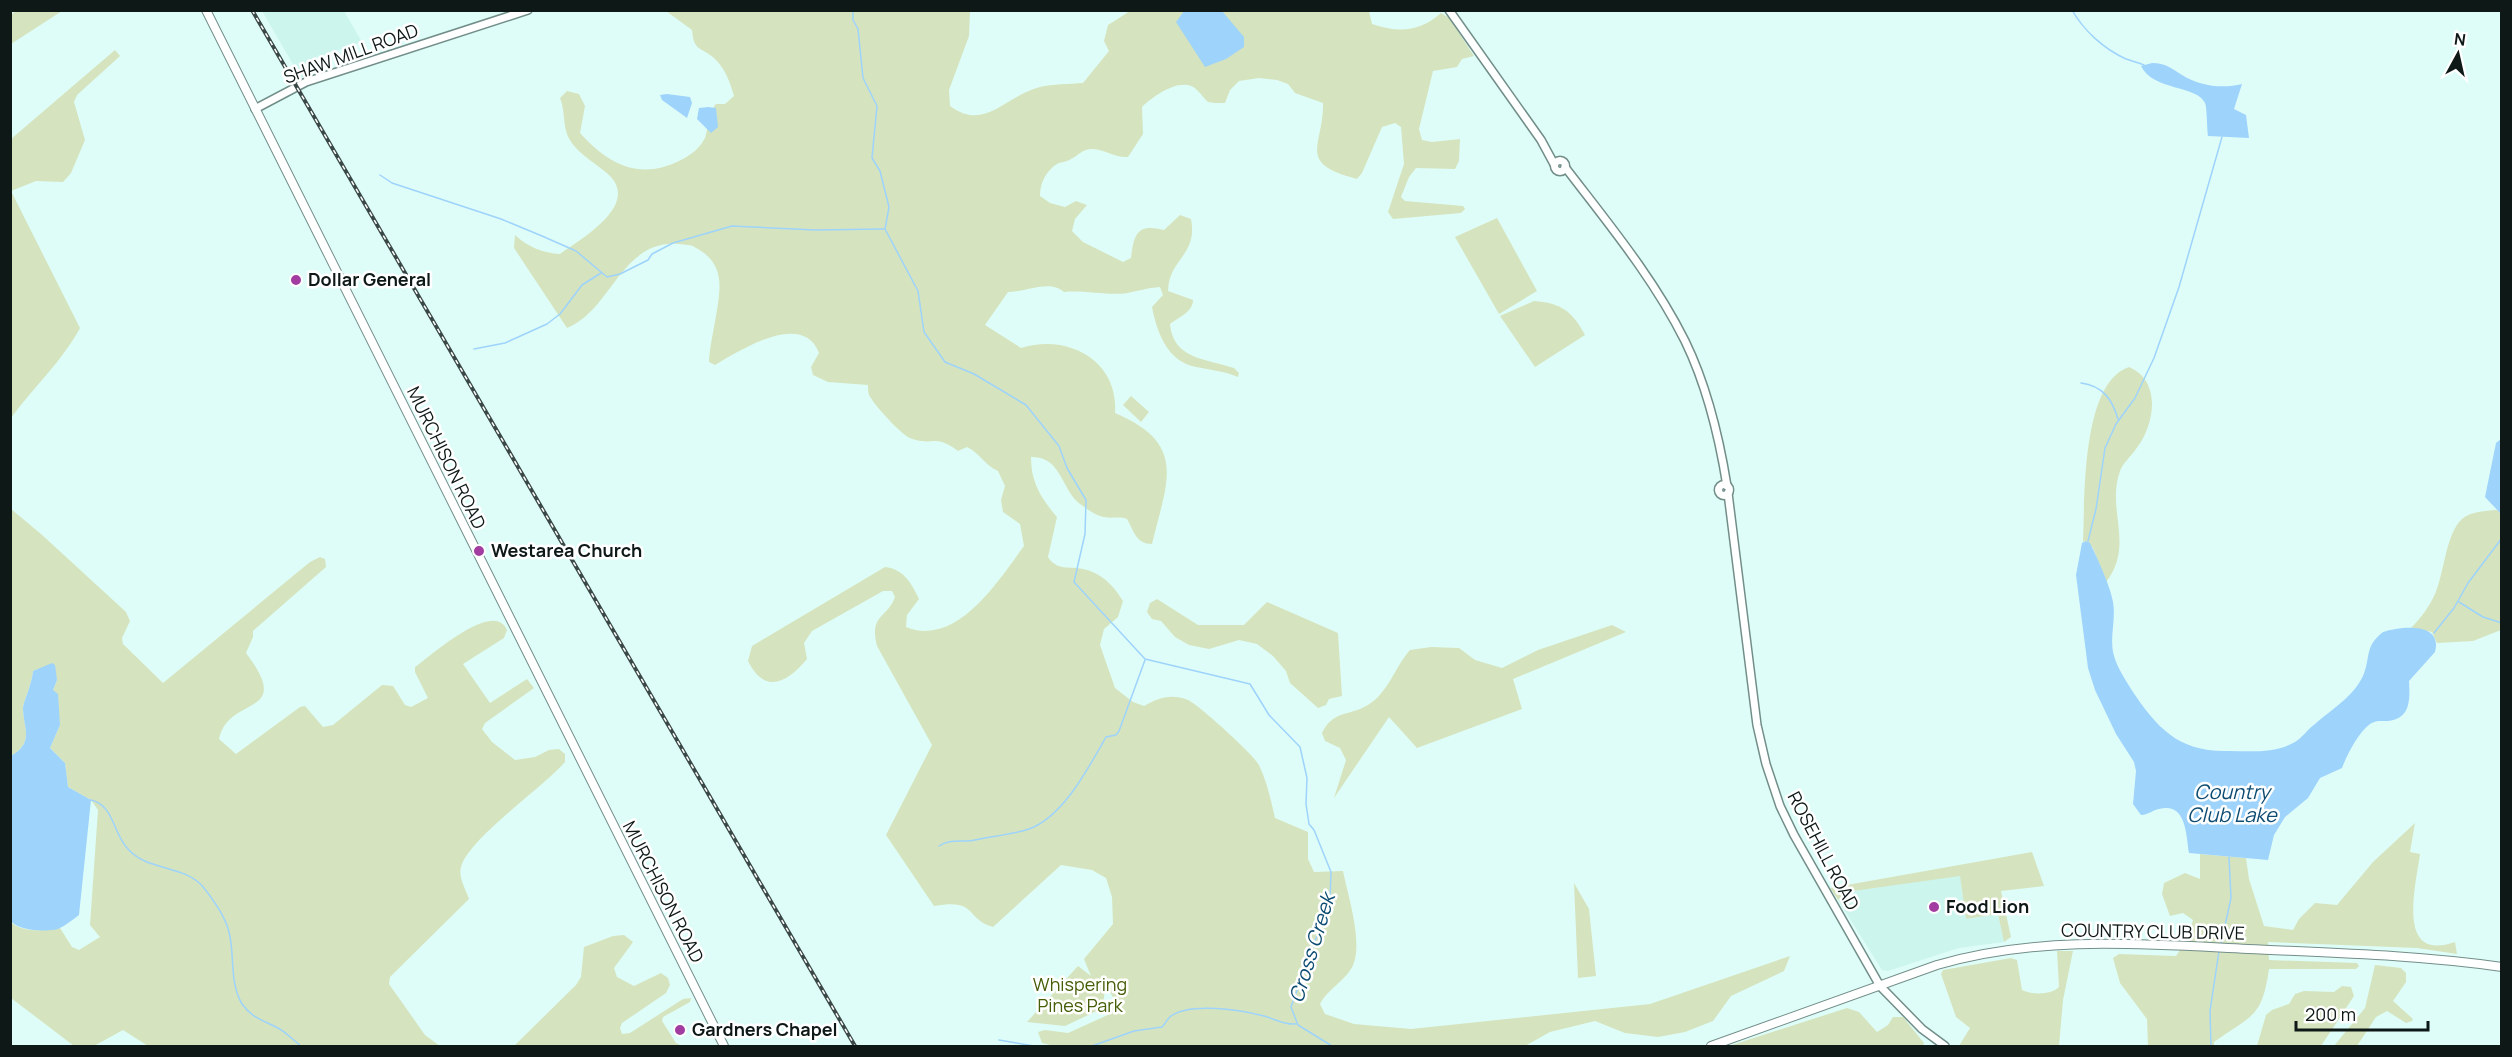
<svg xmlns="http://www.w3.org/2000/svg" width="2512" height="1057" font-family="Manrope,sans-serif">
<rect width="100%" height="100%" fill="#dffdf8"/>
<g fill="#ccf5ee">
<path d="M262,11H344L362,42L312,59L318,72L301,78Z"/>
<path d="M1960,875L1966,919L1998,914L2004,942L1959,948L1888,971L1882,970L1838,900L1852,891Z"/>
</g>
<g fill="#d5e4be">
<path d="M17,10H62V11L11,44V15Z"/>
<path d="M666,11H970L969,36L949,90L950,106C985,132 1005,96 1040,87C1053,84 1069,84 1083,83L1109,51L1104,41L1108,25L1130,11H1369L1372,24C1398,33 1420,32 1441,13L1449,18L1474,56L1462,59L1457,67L1433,71L1419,129L1422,140L1432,142L1460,139L1459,161L1455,169L1416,168L1409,177L1401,197L1405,201L1463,206L1465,209L1461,213L1393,219L1388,212L1404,164L1401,127L1395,123L1382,127L1362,173L1357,179C1295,163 1324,146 1323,103L1295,93L1288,84L1277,80L1259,78L1239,81L1230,90L1225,103C1203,103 1210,103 1197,90C1183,75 1153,96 1142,107L1143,134L1128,157C1114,158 1105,149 1091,149C1081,150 1079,155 1071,159C1067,162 1061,162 1057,164C1046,171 1040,183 1040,196L1050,203L1065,207L1076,201L1087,205L1075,219L1072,231L1083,242L1123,262L1131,258C1134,234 1137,223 1164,230L1180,215L1191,219C1198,256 1169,258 1168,291L1193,300C1193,312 1179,317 1170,324C1173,359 1206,359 1234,368L1239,373L1238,377C1224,371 1211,370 1196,367C1168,362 1157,333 1152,307L1163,295L1160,287C1147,288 1138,291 1127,293C1111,296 1083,290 1064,292C1049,279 1027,292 1008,292L985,325L1021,348C1068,333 1119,361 1115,413C1188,444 1167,481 1152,544C1136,544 1134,531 1127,519C1120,516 1112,519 1104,517C1097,516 1088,510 1083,506C1061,493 1063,456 1031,457C1031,483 1041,498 1057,517L1048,557C1057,571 1069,566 1083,569C1102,573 1113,585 1123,601L1118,617L1104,629L1100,645L1115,688L1133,702L1144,706C1157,698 1172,693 1188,700C1199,705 1253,754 1259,765C1267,782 1271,800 1275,818L1308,832V859L1314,872L1343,871C1348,896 1365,947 1351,969C1343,982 1327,990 1320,1004L1325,1014L1354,1024L1411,1029L1650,1004L1790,956L1784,971L1731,996L1713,1021L1685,1032L1658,1037L1625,1033L1595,1021L1550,1032L1525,1046H1054L1042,1043L1038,1032L1045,1030L1068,1033L1110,1014L1114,999L1106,985L1100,982L1105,987L1103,1008L1065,1026L1027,1022L1078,966L1091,976L1084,959L1113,924L1112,897L1106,878L1092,870L1061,865L993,927C964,918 978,898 934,906L886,835L932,745L877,646C869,614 887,619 895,597L892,591H883L812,631L804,643L807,659C787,683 765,695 748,661L752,646L885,567C903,569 911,582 919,599L907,615L906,627C957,648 999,580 1024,546L1020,524L1003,512L1001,500L1005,486L998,471C984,465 980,453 967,447L958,451C934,433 932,447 910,438C902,435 876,407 871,398C868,395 868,389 868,385L828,382L813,375L811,367L819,353C803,310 741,350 715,365L709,362C710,339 722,298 719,279C717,264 709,255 696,248C691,244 685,245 679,244C621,239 612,310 567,328L514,248L515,235C528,247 543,253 560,254C581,239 639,206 610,176C597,163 574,153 567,134C563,123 565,110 560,98L567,91L579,94L585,106L580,133C609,165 640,181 681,160C691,155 700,148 705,138C710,124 705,118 716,104H725L734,96C730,82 725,68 714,58C700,46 694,52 692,30Z"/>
<path d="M115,50L120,56L77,95L74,102L85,140L71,173L63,182L36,181L11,191L80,328C63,360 33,388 11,418V139Z"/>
<path d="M1497,218L1537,291L1499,314L1455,237Z"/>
<path d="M1534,301C1561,303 1572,311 1585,335L1535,367L1500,316Z"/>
<path d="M2129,367C2162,381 2155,425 2136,449C2131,456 2123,463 2120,471C2106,510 2135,545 2106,582L2093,548L2086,541L2083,542C2085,499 2081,383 2129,367Z"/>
<path d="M1131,396L1149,412L1141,422L1123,405Z"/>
<path d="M11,509L41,534L126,612L130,621L122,638L123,644L163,683L310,562L320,557L325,559L326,567L253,631V637L246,653C295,718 229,694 219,739L236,754L300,707L305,706L323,727L333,725L382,685L393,686L405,705L411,707L428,698L415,672V667C432,655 494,599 507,630L504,638L463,664L490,703L527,679L534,688L485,723L482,729L492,742L515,760L535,757L549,750L559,749L565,754V762C541,789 475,834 462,864C457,876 465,887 469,899L390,977L389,984L425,1035L440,1046H148L123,1030L94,1046H74L11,998L10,921C20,933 46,931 60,928L72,947L79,950L100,937L90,925L98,810L91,800L68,787L65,763L50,748L60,725L53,690L57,680L54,671L41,668L33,671C32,685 23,702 23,709C24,730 34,742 11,756Z"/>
<path d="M2497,510L2502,514L2501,630L2473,641L2437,643L2432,632L2411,628C2421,618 2429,607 2435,594C2444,574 2446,533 2462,519C2472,511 2485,511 2497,510Z"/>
<path d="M1157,599L1198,625H1244L1267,602L1338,633L1342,696L1329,699L1326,705L1318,708L1290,683L1286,671L1273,656L1257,644L1239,640L1209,649L1189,645L1175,637L1161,621L1152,619L1147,612L1150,603Z"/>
<path d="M1612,625L1626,632L1513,679L1522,709L1417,748L1389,717L1334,798L1346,760L1340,748L1325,741L1322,733C1333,710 1350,716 1368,705C1388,693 1395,667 1410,650L1431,647L1459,648L1475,660L1502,668L1538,650Z"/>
<path d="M2415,823L2410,852L2420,854C2416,885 2395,963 2455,942L2457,954L2417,948L2268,942L2269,960L2357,963L2359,966L2356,969H2269C2262,1018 2252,1015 2214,1042V1046H2148L2147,1019L2120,983L2113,958L2119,954L2176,956L2187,939L2193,920L2183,913L2170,916L2162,894L2164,883L2185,873L2200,879V854L2246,858L2249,879L2264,926L2293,930L2299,919L2315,903L2337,905L2373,862Z"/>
<path d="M2032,852L2044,886L2001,891L2011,937L2004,942L1998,914L1966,919L1960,876L1853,891L1838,900L1830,888Z"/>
<path d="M1574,883L1589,909L1596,976L1578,978Z"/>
<path d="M624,935L633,942L614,968L617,977L634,986L661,973L668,978L670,985L666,993L622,1023L620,1028L622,1034L630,1033L683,999L691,998L690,1002L663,1017L662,1021L676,1043L682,1046H514L576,985L581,977L584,947L613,936Z"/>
<path d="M2057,951H2073L2063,1000L2059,1046H1959L1970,1028L1956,1017L1941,974L1943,970L2011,958L2017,960L2022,990C2032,995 2051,995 2059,987Z"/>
<path d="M2375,965L2401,968L2406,973V982L2393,1001L2413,1019L2412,1021L2406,1023L2387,1011L2376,1017L2357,1046H2334L2365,1008Z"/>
<path d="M2342,986L2351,987L2354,996L2321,1046H2257L2266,1015L2272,1010L2289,1004L2295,994L2304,991L2334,992Z"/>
<path d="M1847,1008L1859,1012L1877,1032L1888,1025L1893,1017H1903L1924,1043L1923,1046H1729Z"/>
</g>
<g fill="#9ed3fc">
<path d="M1184,11H1222L1244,37V47L1226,59L1205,67L1176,22Z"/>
<path d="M2152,63C2166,63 2171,68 2182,75C2200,86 2222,89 2242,84L2234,109L2246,115L2249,138L2208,136C2207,129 2207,107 2205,103C2197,85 2153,91 2141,66Z"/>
<path d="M667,94L690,97L692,103L687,118L662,100L660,95Z"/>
<path d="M708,107L716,108L718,127L711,133L697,119L699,108Z"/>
<path d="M2501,439V514L2485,497L2496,443Z"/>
<path d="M2086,541L2090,543C2097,557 2111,588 2113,602C2116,619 2110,635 2113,652C2116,666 2124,677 2131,689C2157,728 2178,752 2228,751C2251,751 2274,754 2295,742C2302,738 2308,729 2315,724C2332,709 2353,697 2363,676C2371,657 2364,647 2383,632C2402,626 2443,622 2435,652L2409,681C2410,699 2411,719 2388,721C2381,721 2376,720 2370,724C2358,733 2347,755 2342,768L2320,778L2308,798L2285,817L2274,835L2268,860L2189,853C2186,836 2187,802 2159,809C2153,810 2148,815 2141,815L2133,804L2136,771L2134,762L2116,734L2095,690L2088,668L2076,575L2082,543Z"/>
<path d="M52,663L55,665L57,680L53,690L58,694L60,725L50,748L65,763L68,787L91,800L79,915C72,920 65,926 58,929C45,932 19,931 11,921V756C34,742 24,730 23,709C23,702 32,685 33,671Z"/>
</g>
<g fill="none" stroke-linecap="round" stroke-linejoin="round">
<g stroke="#9ed3fc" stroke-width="1.5">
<path d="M853,10V20L858,29L863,78L877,106L872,158L880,171L889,207L885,229L918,291L924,332L945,362L974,374L1026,405L1059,446L1067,468L1086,500L1085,534L1074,582L1145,659L1250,684L1269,715L1300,747L1307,778L1306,804L1309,824L1314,830L1331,872L1330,900L1291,1007L1298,1025L1332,1046"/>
<path d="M2072,10C2084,31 2104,49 2126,59C2132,61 2139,63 2144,65"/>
<path d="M380,175L392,183L501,219L542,236L576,251L607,277L620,274L648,260L652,254L673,243L732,226L815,230L884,229"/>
<path d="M474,349L505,343L547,324L560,314L582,285L601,273"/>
<path d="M2081,383C2103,386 2112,399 2118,419"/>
<path d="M2088,541L2096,509L2105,448L2116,424L2135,398L2154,358L2179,287L2222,137"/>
<path d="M2459,602L2483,617L2502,623"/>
<path d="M2434,633L2454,608L2468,583L2502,538"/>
<path d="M91,800C114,805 113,834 128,849C148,872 185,864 204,888C214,901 225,916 229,932C235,955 229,982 242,1004C251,1017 262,1020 276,1027C285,1031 293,1040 301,1046"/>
<path d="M939,846C950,838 962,843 975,840C992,836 1012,835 1029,829C1063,817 1089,767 1106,737L1116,735L1119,731L1145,660"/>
<path d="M2221,944L2231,898L2229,857"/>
<path d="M999,1040L1034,1046"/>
<path d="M1092,1046L1134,1031L1162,1027C1165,1024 1167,1019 1171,1016C1191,1002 1241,1010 1264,1016C1275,1019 1284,1025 1296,1024"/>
<path d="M2211,1046L2210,1011L2219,951"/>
</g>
<g stroke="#728e89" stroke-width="10">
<g id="secondary">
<path d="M1449,10L1541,140L1554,164"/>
<path d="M255,109L306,82L528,10"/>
<circle cx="1560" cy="166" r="5.5"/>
<path d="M1565,167C1607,222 1653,277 1685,341C1707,386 1719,436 1727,486"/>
<circle cx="1724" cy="490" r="5.5"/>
<path d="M1728,493L1757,725L1766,764L1780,806L1794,835L1880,986L1922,1029L1945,1046"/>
</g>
</g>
<g stroke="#728e89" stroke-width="10">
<g id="primary">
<path d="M206,10L724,1046"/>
<path d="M1711,1046L1937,965C2039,935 2144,944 2248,949C2333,953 2417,955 2502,967"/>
</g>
</g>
<use href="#secondary" stroke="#fff" stroke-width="7"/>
<use href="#primary" stroke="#fff" stroke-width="8"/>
<g stroke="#3a4947" stroke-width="4">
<path id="rail" d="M252,10L855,1046"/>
</g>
<use href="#rail" stroke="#fff" stroke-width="1.5" stroke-dasharray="4.5" stroke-linecap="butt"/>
</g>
<g fill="#a33ca0" stroke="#fff" stroke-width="2">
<circle cx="296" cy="280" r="6"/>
<circle cx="479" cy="551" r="6"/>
<circle cx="1934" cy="907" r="6"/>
<circle cx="680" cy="1030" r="6"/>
</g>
<g text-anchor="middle" stroke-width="5" stroke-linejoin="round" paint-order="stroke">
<g font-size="18" fill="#0e1917" stroke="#fff">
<text transform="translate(351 54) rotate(-20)" y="6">SHAW MILL ROAD</text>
<text transform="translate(446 458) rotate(64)" y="6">MURCHISON ROAD</text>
<text transform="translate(1823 851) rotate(62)" y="6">ROSEHILL ROAD</text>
<text transform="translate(663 892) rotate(63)" y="6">MURCHISON ROAD</text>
<text transform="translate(2153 932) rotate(1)" y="6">COUNTRY CLUB DRIVE</text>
</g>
<g font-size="18" font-weight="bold" fill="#0e1917" stroke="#fff" text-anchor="start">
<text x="308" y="286">Dollar General</text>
<text x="491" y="557">Westarea Church</text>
<text x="1946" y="913">Food Lion</text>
<text x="692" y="1036">Gardners Chapel</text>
</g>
<g font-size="18" fill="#455e07" stroke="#fff">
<text x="1080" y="991">Whispering<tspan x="1080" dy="21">Pines Park</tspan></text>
</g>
<g font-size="20" font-style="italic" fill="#0d4c72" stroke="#fff">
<text x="2232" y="799">Country<tspan x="2232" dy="23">Club Lake</tspan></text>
<text transform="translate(1312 948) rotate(-73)" y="7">Cross Creek</text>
</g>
</g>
<rect width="2512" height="1057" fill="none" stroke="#0e1917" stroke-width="24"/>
<g transform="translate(2458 54) rotate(8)" stroke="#ffffff" stroke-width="4.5" paint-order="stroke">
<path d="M0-4.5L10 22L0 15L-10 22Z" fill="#0e1917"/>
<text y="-9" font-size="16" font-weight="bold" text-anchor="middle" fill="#0e1917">N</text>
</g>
<path d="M2296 1021v9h132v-9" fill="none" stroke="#0e1917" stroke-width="3"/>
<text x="2305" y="1021" font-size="18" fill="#0e1917" stroke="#ffffff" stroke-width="4.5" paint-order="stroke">200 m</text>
</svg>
